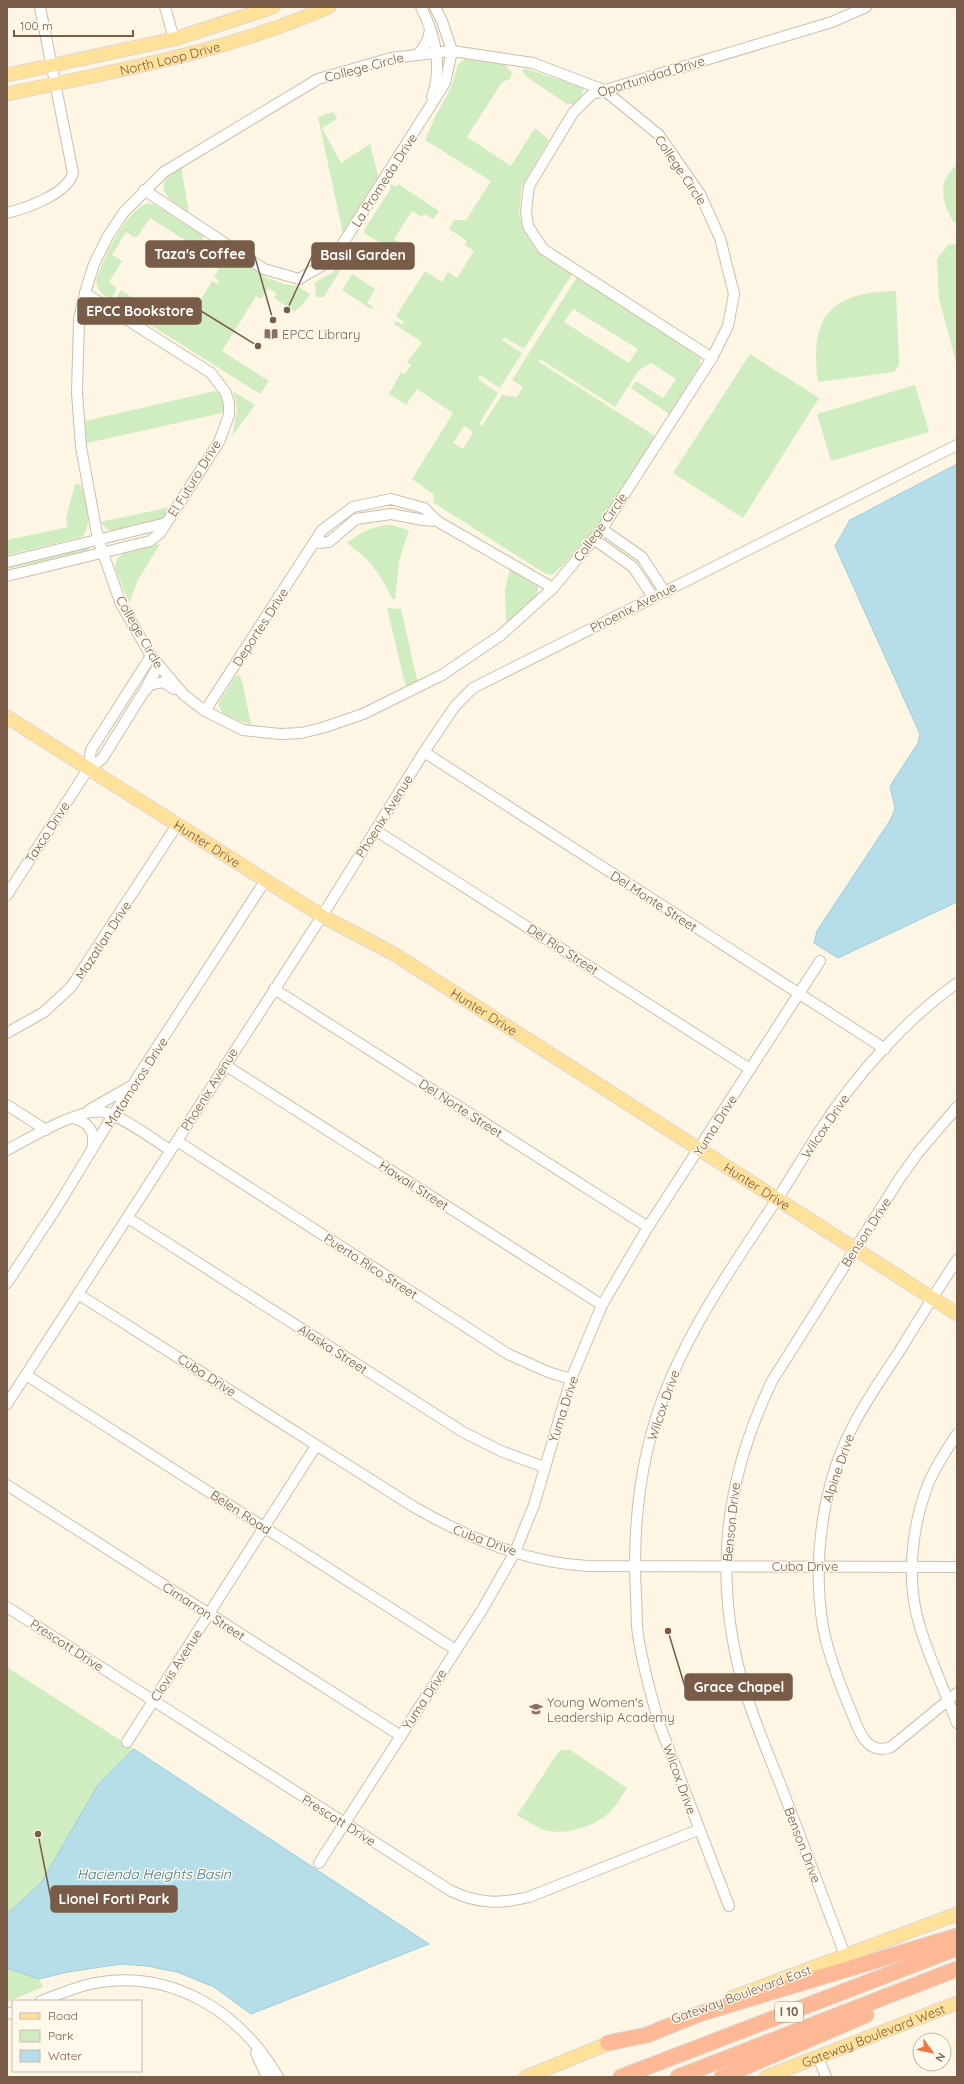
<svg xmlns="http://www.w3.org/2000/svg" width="964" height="2084" font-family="Quicksand,sans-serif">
<rect width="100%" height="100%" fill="#fef6e4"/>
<g fill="#cfedc1" fill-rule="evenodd">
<path d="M465,59L504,63L512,73L510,79L502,82L467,137L511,166L535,128L549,140L522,186L519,214L524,231L536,250L572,274L524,349L504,337L502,340L522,353L500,388L480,375L478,379L498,393L479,424L482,426L502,395L517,397L523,387L512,380L577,277L696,353L701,358L699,367L669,414L631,388L636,381L663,398L676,379L651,363L639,370L615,407L540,359L539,362L655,436L603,519L565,563L552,575L546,574L434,503L433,494L412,479L453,413L417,389L406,405L389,394L401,372L405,374L411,365L407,362L422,342L394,324L396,321L402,325L404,322L396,316L425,271L442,282L448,272L457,278L474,251L465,245L467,241L449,229L454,220H466L491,181L425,140L435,117L451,88L458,64ZM573,309L638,349L629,363L564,322ZM464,426L473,432L463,449L453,443Z"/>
<path d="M524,68L584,88L581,98L574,104H567L527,77L522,72Z"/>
<path d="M333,112L337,119L322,128L341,163L370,144L379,179L343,234L318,117Z"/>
<path d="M957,165V222L954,223C942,203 936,182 957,165Z"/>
<path d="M181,167L189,212C166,199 149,185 181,167Z"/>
<path d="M391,184L396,187L398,184L439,211L433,219L424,214L422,217L412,211L394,239L404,245L398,254L364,233V230L390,190Z"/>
<path d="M148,203L155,205L202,235L204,242L230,259L241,260L268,278L284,284L297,286L310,294L300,308L298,307L295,312L274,298L276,293L268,288L261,299L256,296L222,351L269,381L260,394L114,302L121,290L147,307L150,302L184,324L191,317L195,319L197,315L193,313L212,281L217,284L219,281L214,277L219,269L185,247L188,242L150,218L137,237L135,236L134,237L126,232L112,255L122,261L109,282L117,288L111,300C103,295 94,288 97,277C105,256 126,210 148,203Z"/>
<path d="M957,244V365L939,299L937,259L948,245Z"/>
<path d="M339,265L342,267L324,297H316L315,282L332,273Z"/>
<path d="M352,274L375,289L367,303L373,307L371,309L342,290Z"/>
<path d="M896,291L899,365L894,372L818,382C809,317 830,292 896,291Z"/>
<path d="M750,354L819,398L743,518L673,473Z"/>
<path d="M915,385L929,432L831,461L817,414Z"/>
<path d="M215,391L222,395L224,409L222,413L87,443L85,421Z"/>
<path d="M233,391L255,405L232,436L237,409Z"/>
<path d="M75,484L81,485C85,502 94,522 82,537L7,555V540L68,527L66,519Z"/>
<path d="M171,507L161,520L114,531L107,529L100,522Z"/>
<path d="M390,525L409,530L399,561L395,599H392C382,575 369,558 347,543C361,532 372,526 390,525Z"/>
<path d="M160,544L138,580L129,603L115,568L117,559L125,551Z"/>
<path d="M89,546V551L7,569V565Z"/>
<path d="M512,567L537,583C544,600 518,613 506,622L505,589L510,569Z"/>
<path d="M387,608L401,609L417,680L415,684L409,687L405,684Z"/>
<path d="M240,675L242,681L251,724C239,721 217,717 219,702L235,677Z"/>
<path d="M7,1667L134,1749L98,1785L41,1883L7,1914Z"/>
<path d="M564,1750H570L627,1788C620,1798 614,1810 604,1817C588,1829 557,1837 539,1828C531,1824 524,1819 517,1815L559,1751Z"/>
<path d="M7,1968L39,1979L43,1987L7,2002Z"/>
</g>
<g fill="#b6dee9" stroke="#9ccddc">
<path d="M957,464V902L838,958L814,943L817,931L891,819L895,808L890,786L918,743L920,734L835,546L850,520Z"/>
<path d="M134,1749L429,1944L251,2014L214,1987L177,1972L147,1966L121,1964L68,1972L39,1979L7,1968V1914L41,1883L98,1785Z"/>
</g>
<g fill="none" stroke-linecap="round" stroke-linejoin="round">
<g stroke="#d0bea9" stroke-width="12">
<g id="minor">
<path d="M165,7L174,39"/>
<path d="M421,7C435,35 443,66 432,97"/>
<path d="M452,51L533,63L604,90L659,135L700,194L720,238L734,294L728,326L712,358L602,529L553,588L501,635L442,675L363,714L322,728L301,733L280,734L243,730L205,711L184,695L151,656L121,604L98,539L81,447L77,393L79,319L85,293L94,264L108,236L124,212L164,172L318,79L391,58Z"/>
<path d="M418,54C425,47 429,40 430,29"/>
<path d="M144,190L264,269L299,279L333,259L445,83L452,51L442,21L435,7"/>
<path d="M7,213C27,208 67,194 73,173L40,7"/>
<path d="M712,358L543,249L528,226L526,212L529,186L573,113L592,94L832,22L866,7"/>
<path d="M602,529L642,557L664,591"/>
<path d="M595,540L633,567L653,597"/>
<path d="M315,543L329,542L356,519L391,514L423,520L437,521"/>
<path d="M7,562L166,523"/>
<path d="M7,576L150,541L160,533L219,442L229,415V404L226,393L211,373L85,293"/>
<path d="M145,690L158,666"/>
<path d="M205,711L322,530L353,507L391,499L424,508L437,521L553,588"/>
<path d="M424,752L885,1049"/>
<path d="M88,769L91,750L151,656"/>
<path d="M375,830L750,1069"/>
<path d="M7,895L88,769L102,759L143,693L150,685L163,682L174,689"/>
<path d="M274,989L648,1227"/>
<path d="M7,1033L44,1012L71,987L177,825"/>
<path d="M225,1065L602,1305"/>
<path d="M7,1105L46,1130"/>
<path d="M89,1110L131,1086"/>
<path d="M73,1118C89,1122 96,1132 92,1149"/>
<path d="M177,1141L508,1354L548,1372L571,1379"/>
<path d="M7,1150C28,1139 81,1107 103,1112C121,1115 154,1140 170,1150"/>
<path d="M128,1218L463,1432L501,1451L544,1467"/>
<path d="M957,1260C937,1290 918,1321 899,1352C883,1376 867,1399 854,1424C822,1485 812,1559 823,1627C829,1657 841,1687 853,1716C859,1732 868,1756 891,1747L957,1693"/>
<path d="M7,1283L57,1207L113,1115L265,881"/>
<path d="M78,1294L414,1507C466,1537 527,1563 588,1566L957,1567"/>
<path d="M26,1375L456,1650"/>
<path d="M7,1404L322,916L424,752L455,706L473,688L957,445"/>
<path d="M957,1434C946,1451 934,1468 927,1487C911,1530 906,1583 920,1627C930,1660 945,1691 957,1723"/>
<path d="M7,1485L401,1736"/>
<path d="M7,1607L451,1891C478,1904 501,1904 529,1897L698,1830"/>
<path d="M127,1742L316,1446"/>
<path d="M319,1863L482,1610L515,1552L534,1505L571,1379L602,1305L648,1227L820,961"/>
<path d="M729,1906L660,1726C651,1696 643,1666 638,1635C636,1623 637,1609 636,1597C632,1524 641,1448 670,1380C699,1312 743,1251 783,1190C795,1171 807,1151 819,1132C855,1076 903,1022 957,983"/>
<path d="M845,1955C824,1899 802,1842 781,1786C767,1751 752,1716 742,1681C713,1575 725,1479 772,1381L900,1178L917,1154L957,1107"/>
<path d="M41,2001C57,1995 73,1988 90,1984C169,1967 239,2010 278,2077"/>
<path d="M7,2014L13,2012"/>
<path d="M256,2053L267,2077"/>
<path d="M818,2057L826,2077"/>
</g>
</g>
<g stroke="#dfd8d3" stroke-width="15">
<g id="major">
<path d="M7,75L174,39L273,7"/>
<path id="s1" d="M7,94C116,71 226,52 329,7"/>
<path id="s2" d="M7,717L322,916L394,954L957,1314"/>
<path d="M731,1998L957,1914"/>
<path d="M526,2077L617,2040"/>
<path id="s3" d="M766,2077L957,2003"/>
</g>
</g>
<g stroke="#dfd8d3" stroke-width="17">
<g id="highway">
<path d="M608,2043L647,2035L699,2014L957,1936"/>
<path d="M621,2077L957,1948"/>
<path d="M678,2077L957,1969"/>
<path d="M722,2077L866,2015"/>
</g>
</g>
<use href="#minor" stroke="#fff" stroke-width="10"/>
<use href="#major" stroke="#ffe19a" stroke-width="13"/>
<use href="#highway" stroke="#fdb895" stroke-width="15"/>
</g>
<defs>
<g id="library-bare" transform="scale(1.08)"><path d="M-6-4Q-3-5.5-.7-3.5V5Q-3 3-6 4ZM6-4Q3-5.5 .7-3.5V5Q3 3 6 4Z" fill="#8d6e63" stroke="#fff9ec" stroke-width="2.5" paint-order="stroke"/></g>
<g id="school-bare" transform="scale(1.08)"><path d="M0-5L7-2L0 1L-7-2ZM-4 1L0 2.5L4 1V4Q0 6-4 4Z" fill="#8d6e63" stroke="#fff9ec" stroke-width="2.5" paint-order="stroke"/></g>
</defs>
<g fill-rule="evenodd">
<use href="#library-bare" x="271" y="334"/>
<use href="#school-bare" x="536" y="1709"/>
</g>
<g text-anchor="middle" stroke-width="3" stroke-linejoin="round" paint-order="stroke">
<rect fill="#fff9ec" stroke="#a18b78" stroke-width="1" x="775" y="2002" width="28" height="20" rx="3"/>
<g font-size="12" font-weight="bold" fill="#795c47">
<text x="789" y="2016">I 10</text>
</g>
<g font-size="13" fill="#795c47" stroke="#fff9ec">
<text dy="5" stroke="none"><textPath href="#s1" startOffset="167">North Loop Drive</textPath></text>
<text transform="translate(364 67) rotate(-15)" y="5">College Circle</text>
<text transform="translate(651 76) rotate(-17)" y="5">Oportunidad Drive</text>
<text transform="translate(681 170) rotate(56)" y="5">College Circle</text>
<text transform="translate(384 180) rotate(-57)" y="5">La Promeda Drive</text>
<text transform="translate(194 478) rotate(-58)" y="5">El Futuro Drive</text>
<text transform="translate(600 527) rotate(-54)" y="5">College Circle</text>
<text transform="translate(633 607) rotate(-27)" y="5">Phoenix Avenue</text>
<text transform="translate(260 627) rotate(-57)" y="5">Deportes Drive</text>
<text transform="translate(140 632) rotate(60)" y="5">College Circle</text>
<text transform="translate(384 816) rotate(-58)" y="5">Phoenix Avenue</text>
<text transform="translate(47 832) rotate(-57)" y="5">Taxco Drive</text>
<text dy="5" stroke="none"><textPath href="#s2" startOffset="237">Hunter Drive</textPath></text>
<text transform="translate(654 901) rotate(33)" y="5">Del Monte Street</text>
<text transform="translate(103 940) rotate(-57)" y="5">Mazatlan Drive</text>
<text transform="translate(563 949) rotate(33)" y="5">Del Rio Street</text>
<text dy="5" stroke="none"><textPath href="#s2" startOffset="561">Hunter Drive</textPath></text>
<text transform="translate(136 1082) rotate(-57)" y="5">Matamoros Drive</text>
<text transform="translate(209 1089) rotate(-58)" y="5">Phoenix Avenue</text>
<text transform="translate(461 1108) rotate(33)" y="5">Del Norte Street</text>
<text transform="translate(715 1125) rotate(-58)" y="5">Yuma Drive</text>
<text transform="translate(825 1126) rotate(-56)" y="5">Wilcox Drive</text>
<text transform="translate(414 1185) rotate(33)" y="5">Hawaii Street</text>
<text dy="5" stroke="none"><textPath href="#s2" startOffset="885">Hunter Drive</textPath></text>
<text transform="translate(866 1232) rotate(-57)" y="5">Benson Drive</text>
<text transform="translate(371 1266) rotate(33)" y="5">Puerto Rico Street</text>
<text transform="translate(333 1349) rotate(33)" y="5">Alaska Street</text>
<text transform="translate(207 1375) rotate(33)" y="5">Cuba Drive</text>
<text transform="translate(663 1405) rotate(-71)" y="5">Wilcox Drive</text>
<text transform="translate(563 1409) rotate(-72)" y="5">Yuma Drive</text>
<text transform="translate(838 1468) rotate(-71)" y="5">Alpine Drive</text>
<text transform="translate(241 1512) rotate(33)" y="5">Belen Road</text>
<text transform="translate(731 1522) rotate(-84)" y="5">Benson Drive</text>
<text transform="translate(485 1540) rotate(20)" y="5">Cuba Drive</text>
<text x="805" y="1571">Cuba Drive</text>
<text transform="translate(204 1611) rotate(33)" y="5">Cimarron Street</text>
<text transform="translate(67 1645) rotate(33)" y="5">Prescott Drive</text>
<text transform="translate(176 1665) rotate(-57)" y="5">Clovis Avenue</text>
<text transform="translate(424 1699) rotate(-57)" y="5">Yuma Drive</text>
<text transform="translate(680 1779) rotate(70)" y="5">Wilcox Drive</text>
<text transform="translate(339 1820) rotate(32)" y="5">Prescott Drive</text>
<text transform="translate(803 1845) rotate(69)" y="5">Benson Drive</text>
<text transform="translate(741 1994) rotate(-20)" y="5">Gateway Boulevard East</text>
<text dy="5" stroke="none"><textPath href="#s3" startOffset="115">Gateway Boulevard West</textPath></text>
</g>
<g font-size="13" fill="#785e54" stroke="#fff9ec" text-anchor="start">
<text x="282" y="339">EPCC Library</text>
<text x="547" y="1707">Young Women's<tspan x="547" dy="15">Leadership Academy</tspan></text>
</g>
<g font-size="14" font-style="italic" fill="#3f7a8e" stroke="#fff9ec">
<text x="154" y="1879">Hacienda Heights Basin</text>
</g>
</g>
<path fill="none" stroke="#795c47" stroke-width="1.5" d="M273 320L254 254M287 310L312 256M258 346L201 311M668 1631L685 1687M38 1834L51 1899"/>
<g fill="#795c47" stroke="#fff9ec" stroke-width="1.5">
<circle cx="273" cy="320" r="4"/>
<circle cx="287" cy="310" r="4"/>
<circle cx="258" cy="346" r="4"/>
<circle cx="668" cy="1631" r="4"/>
<circle cx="38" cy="1834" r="4"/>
</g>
<g fill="#795c47" stroke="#795c47" stroke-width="1.5">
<rect x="146" y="241" width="108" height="26" rx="4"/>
<rect x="312" y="243" width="102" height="26" rx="4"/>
<rect x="78" y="298" width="123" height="26" rx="4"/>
<rect x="685" y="1674" width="107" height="26" rx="4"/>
<rect x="51" y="1886" width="126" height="26" rx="4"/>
</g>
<g font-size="14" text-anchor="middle" font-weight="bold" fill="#fff">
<text x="200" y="259">Taza's Coffee</text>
<text x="363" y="260">Basil Garden</text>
<text x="140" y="316">EPCC Bookstore</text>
<text x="739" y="1692">Grace Chapel</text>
<text x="114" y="1904">Lionel Forti Park</text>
</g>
<rect width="964" height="2084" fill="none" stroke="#795c47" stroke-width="16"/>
<rect x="12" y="2000" width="130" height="72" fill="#fff9ec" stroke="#c9baaa"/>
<rect x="20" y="2013" width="20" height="6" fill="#ffe19a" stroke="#c9baaa"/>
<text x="48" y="2020" font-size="12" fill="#795c47">Road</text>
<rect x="20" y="2030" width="20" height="12" fill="#cfedc1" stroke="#c9baaa"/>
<text x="48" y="2040" font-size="12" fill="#795c47">Park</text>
<rect x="20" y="2050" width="20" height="12" fill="#b6dee9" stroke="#c9baaa"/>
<text x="48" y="2060" font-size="12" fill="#795c47">Water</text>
<g transform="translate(932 2052) rotate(123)"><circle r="19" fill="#fff9ec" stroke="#c9baaa"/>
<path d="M0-3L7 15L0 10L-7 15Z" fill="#f2743f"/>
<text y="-6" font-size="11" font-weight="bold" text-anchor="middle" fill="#795c47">N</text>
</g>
<path d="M14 30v6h119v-6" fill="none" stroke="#795c47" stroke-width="2"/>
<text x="20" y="30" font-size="12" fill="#795c47" stroke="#fff9ec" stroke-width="3" paint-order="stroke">100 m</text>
</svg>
